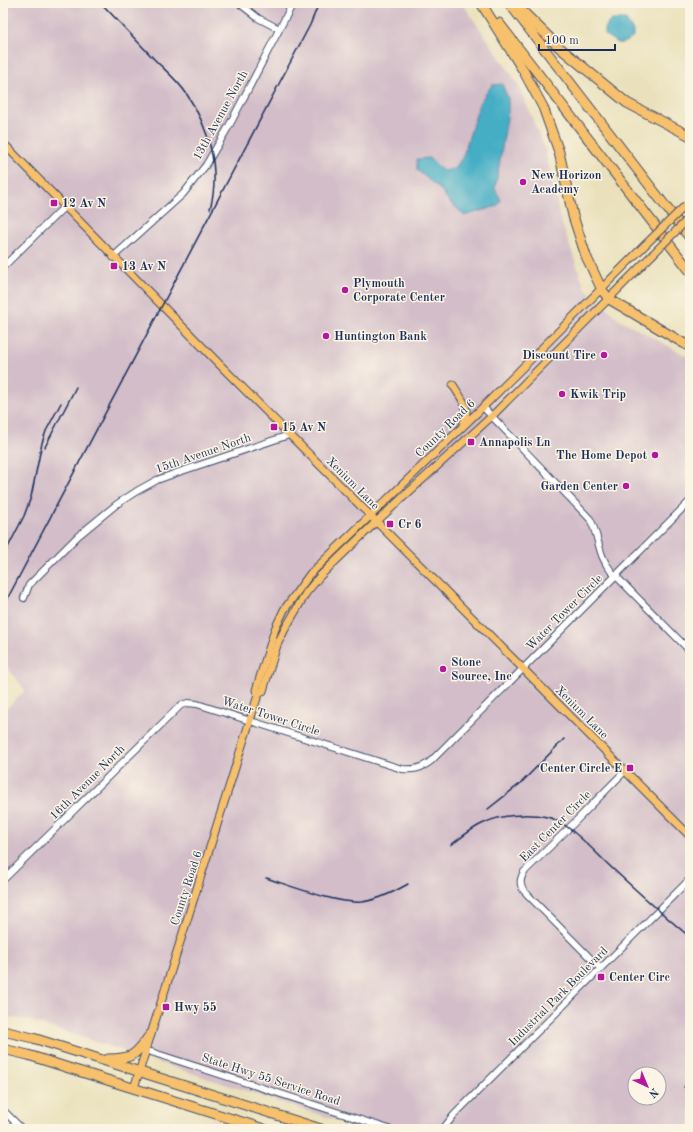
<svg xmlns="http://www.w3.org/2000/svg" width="693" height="1132" font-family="'Old Standard TT',serif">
<rect width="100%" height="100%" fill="#fcf5e5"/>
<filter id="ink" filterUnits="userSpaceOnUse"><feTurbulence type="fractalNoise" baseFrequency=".025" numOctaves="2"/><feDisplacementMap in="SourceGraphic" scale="8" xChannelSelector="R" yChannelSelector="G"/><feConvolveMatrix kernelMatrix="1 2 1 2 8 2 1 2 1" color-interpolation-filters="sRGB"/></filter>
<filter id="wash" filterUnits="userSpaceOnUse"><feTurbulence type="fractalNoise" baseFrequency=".012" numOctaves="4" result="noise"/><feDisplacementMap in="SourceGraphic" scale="16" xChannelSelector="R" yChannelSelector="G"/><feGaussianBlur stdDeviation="0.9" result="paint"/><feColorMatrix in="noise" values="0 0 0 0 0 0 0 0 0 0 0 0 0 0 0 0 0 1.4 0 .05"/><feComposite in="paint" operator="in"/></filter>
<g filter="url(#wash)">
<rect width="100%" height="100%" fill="#eae1bc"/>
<path fill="#f7cfd4" d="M212,1119L243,1129H203Z"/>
<path fill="#d2bdc8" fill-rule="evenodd" d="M3,3H462L518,84L545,149L560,218L585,289L619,319L690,358V1129H363L28,1020L3,1017V712L25,690L3,662ZM635,1074H659V1098H635Z"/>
<g fill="#45aec5" stroke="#306e92">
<path d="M611,20H626L633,31V37C619,47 619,44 605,35V27Z"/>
<path d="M502,84L508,98V112L495,189L501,200L497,206L464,216L457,208L451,204L441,190L417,170V159L429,158L443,171L455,169L463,156L480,102L492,85Z"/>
</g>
</g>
<g filter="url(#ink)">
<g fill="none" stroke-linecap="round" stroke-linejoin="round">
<g stroke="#3a4a6c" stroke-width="8">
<g id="minor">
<path d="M239,3L258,18L279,29"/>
<path d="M113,257L183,194L206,165L229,126L293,3"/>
<path d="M3,267L65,206"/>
<path d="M483,407L590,519C600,538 597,554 611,571L690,651"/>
<path d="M24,598L29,585L78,536L117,504L137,491L157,480L179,472L289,435"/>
<path d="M3,880L181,705L188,703L197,704L402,769C413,770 421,769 431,761L690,501"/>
<path d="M601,969L524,891C519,884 520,879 524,872L569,828L625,771"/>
<path d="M145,1050L389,1129"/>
<path d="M3,1110L22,1129"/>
<path d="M443,1129L454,1115L690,879"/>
</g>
</g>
<g stroke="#3a4a6c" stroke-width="9">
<g id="major">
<path d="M3,143L225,370L690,836"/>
<path d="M453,385C462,400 471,407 463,425"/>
<path d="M258,695L256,690L275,629L284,610L310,574L483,407L645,245"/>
<path d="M134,1088L258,695L263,691L277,645L285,629L306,593L320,576L376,522L492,416L652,255"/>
</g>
</g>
<g stroke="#3a4a6c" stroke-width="11">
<g id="highway">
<path d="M481,3L523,70L543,107L559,152L573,216L586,256L602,290L609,299L690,347"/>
<path d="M509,3L690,238"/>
<path d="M515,4L560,48L627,103L690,136"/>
<path d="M499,23L690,271"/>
<path d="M3,1031L33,1038L77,1052L321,1129"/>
<path d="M3,1049L28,1055L75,1070L264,1129"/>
<path d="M108,1059C134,1059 136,1054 150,1035"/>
</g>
</g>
<use href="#minor" stroke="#fff" stroke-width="6"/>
<use href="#major" stroke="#f7c06c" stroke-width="7"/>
<use href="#highway" stroke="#f7c06c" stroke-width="9"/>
<g stroke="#1b2f5e" stroke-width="1.5">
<path d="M101,3C119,22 137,41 155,60C166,71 178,81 186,93C209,127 221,169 210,209"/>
<path d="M45,447L76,387"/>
<path d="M3,557L24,516L31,497L42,443L46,431L61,403"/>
<path d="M3,607L310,25L319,3"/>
<path d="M488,809L521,783L564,739"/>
<path d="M451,845C462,837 472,828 484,823C504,813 544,811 563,824C581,836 597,854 613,869C638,892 663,915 690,937"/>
<path d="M266,878C291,886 337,904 362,902C378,900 394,892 408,884"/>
<path d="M684,1087L690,1082"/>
</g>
<g stroke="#3a4a6c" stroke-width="9" stroke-linecap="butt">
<g id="major-bridge">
<path d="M645,245L686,205"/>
<path d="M652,255L690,217"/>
</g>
</g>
<use href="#major-bridge" stroke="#f7c06c" stroke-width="7"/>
</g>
</g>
<g fill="#b5179e" stroke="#fcf5e5" stroke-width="1.5">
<circle cx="523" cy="182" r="4"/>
<rect x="50" y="199" width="8" height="8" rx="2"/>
<rect x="110" y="262" width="8" height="8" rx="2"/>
<circle cx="345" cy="290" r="4"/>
<circle cx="326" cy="336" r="4"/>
<circle cx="604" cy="355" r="4"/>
<circle cx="562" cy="394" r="4"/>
<rect x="270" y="423" width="8" height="8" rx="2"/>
<rect x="467" y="438" width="8" height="8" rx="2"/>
<circle cx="655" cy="455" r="4"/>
<circle cx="626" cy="486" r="4"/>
<rect x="386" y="520" width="8" height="8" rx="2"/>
<circle cx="443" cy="669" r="4"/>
<rect x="626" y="764" width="8" height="8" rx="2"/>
<rect x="597" y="973" width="8" height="8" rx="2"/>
<rect x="162" y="1003" width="8" height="8" rx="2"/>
</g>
<g text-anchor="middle" stroke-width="3" stroke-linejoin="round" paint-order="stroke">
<g font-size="12" fill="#1b2f5e" stroke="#fcf5e5">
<text transform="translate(220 115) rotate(-61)" y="4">13th Avenue North</text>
<text transform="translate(445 428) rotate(-44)" y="4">County Road 6</text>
<text transform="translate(203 453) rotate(-19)" y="4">15th Avenue North</text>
<text transform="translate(353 483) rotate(45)" y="4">Xenium Lane</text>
<text transform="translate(564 612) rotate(-45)" y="4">Water Tower Circle</text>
<text transform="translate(582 712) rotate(45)" y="4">Xenium Lane</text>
<text transform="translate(271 716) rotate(18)" y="4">Water Tower Circle</text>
<text transform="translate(87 782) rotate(-45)" y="4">16th Avenue North</text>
<text transform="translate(555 826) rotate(-45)" y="4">East Center Circle</text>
<text transform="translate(186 888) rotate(-72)" y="4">County Road 6</text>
<text transform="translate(558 996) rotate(-45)" y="4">Industrial Park Boulevard</text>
<text transform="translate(271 1079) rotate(18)" y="4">State Hwy 55 Service Road</text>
</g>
<g font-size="12" font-weight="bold" fill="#1b2f5e" stroke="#fcf5e5" text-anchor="start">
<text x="531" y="179">New Horizon<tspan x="531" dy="14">Academy</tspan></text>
<text x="62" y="207">12 Av N</text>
<text x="122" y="270">13 Av N</text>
<text x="353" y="287">Plymouth<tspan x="353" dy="14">Corporate Center</tspan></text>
<text x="334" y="340">Huntington Bank</text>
<text x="596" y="359" text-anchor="end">Discount Tire</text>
<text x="570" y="398">Kwik Trip</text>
<text x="282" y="431">15 Av N</text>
<text x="479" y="446">Annapolis Ln</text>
<text x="647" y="459" text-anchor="end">The Home Depot</text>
<text x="618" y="490" text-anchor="end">Garden Center</text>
<text x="398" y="528">Cr 6</text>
<text x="451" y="666">Stone<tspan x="451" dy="14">Source, Inc</tspan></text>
<text x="622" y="772" text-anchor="end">Center Circle E</text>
<text x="609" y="981">Center Circ</text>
<text x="174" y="1011">Hwy 55</text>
</g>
</g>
<rect width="693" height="1132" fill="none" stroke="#fcf5e5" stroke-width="16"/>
<g transform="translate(647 1086) rotate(136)"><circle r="19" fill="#fcf5e5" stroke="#a2a6af"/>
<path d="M0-3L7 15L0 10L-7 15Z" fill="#b5179e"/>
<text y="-6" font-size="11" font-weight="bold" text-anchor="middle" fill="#1b2f5e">N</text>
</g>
<path d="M539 44v6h76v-6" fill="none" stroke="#1b2f5e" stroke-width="2"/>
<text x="545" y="44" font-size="12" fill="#1b2f5e" stroke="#fcf5e5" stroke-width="3" paint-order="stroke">100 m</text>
</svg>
